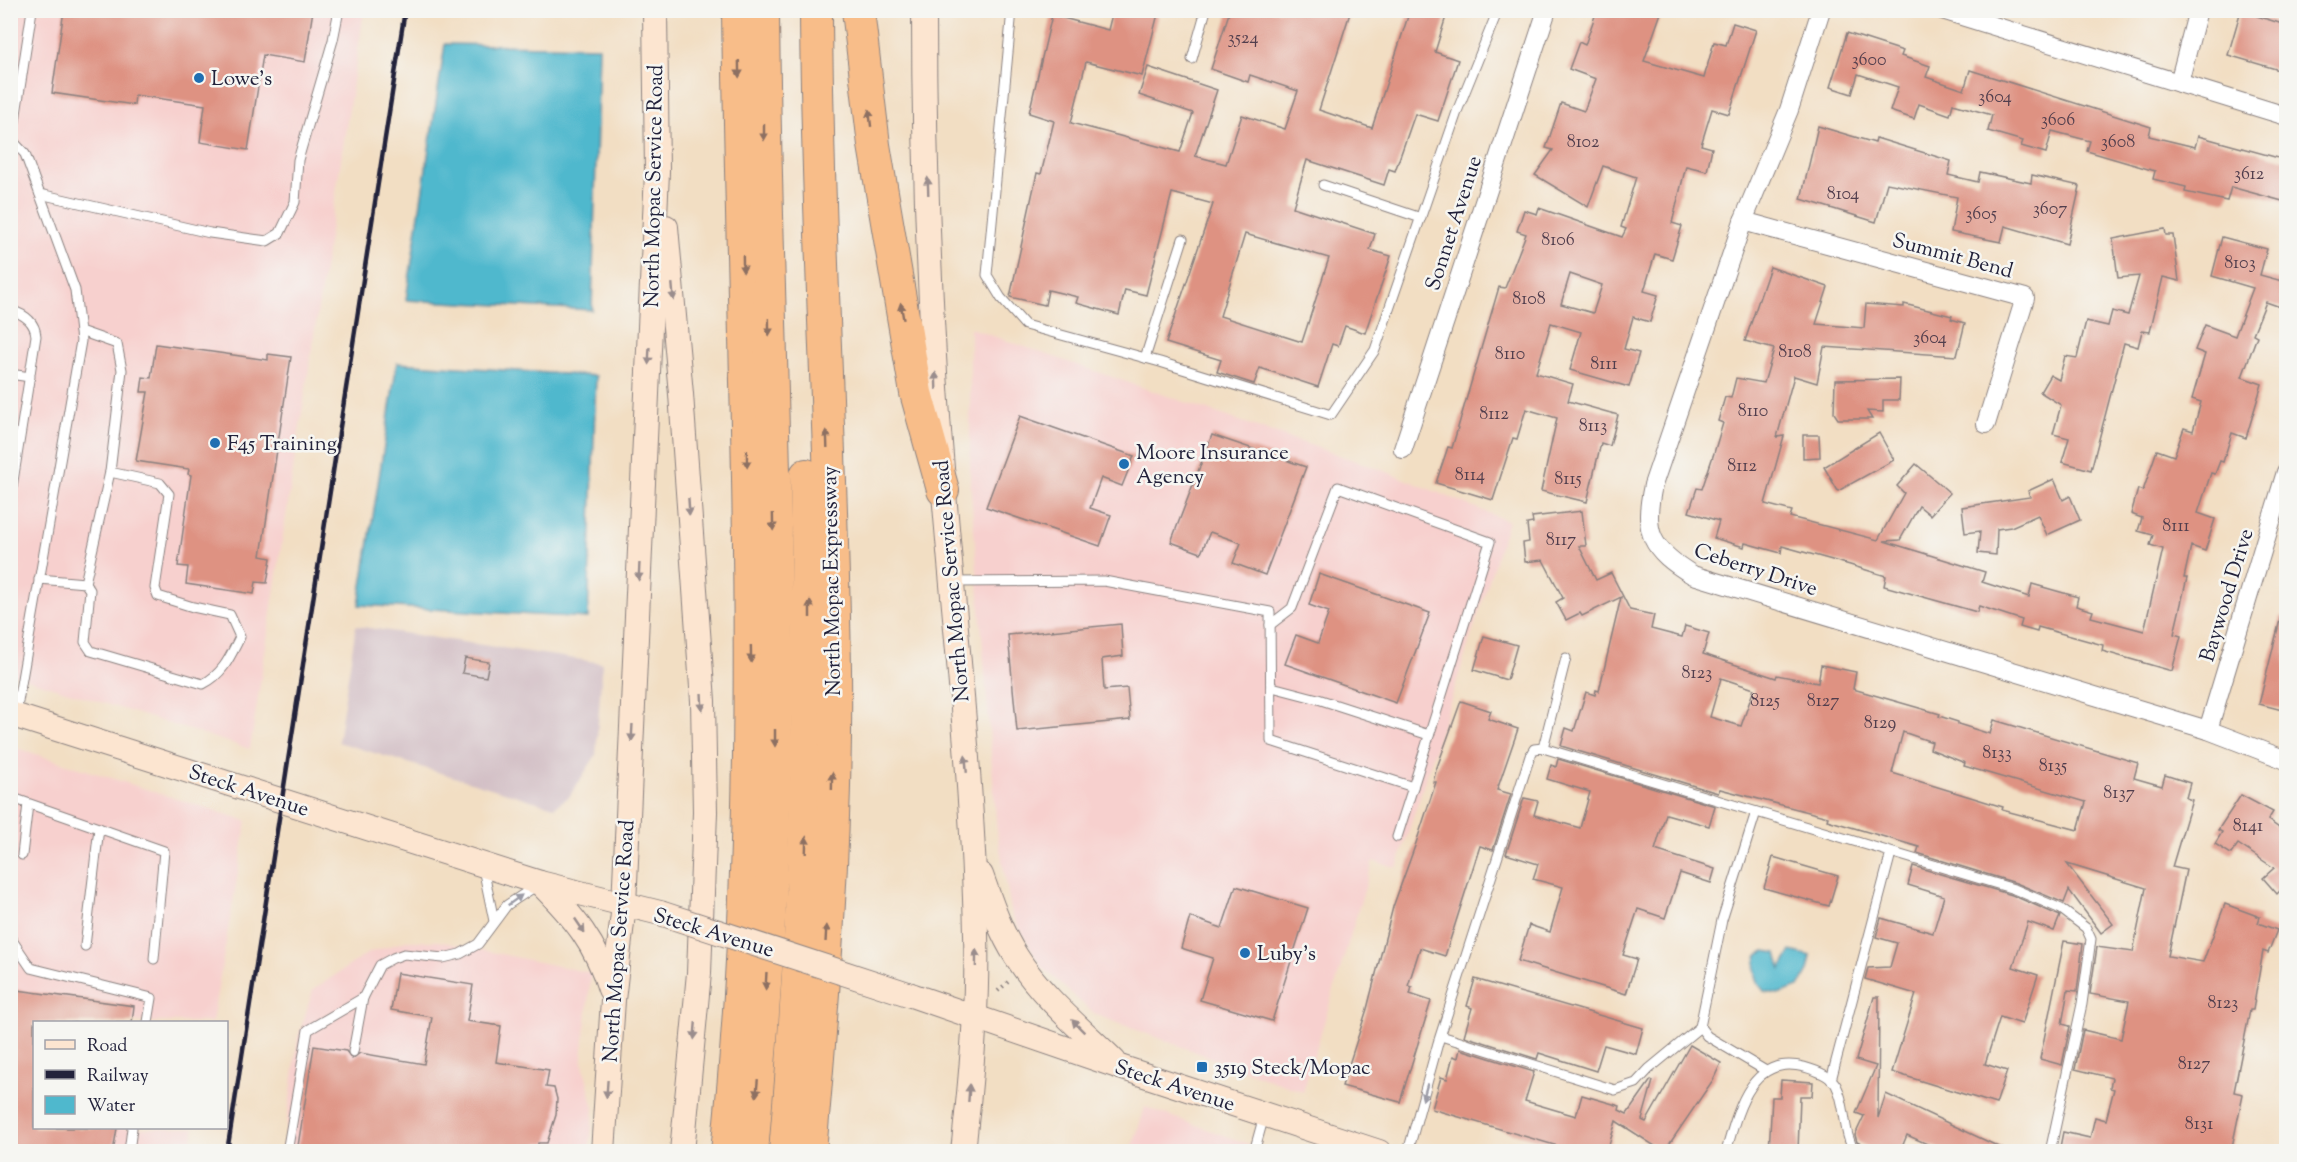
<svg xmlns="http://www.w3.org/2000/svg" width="2297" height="1162" font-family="'Sorts Mill Goudy',serif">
<rect width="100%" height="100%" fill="#f6f6f2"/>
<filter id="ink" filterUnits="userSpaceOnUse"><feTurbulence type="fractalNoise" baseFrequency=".0167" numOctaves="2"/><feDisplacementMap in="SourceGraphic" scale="12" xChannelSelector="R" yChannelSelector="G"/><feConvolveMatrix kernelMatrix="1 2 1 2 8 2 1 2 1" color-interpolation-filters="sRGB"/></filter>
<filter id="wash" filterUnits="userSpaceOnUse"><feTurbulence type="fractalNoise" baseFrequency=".008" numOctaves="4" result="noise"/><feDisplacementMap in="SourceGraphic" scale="24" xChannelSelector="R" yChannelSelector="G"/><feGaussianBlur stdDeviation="1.35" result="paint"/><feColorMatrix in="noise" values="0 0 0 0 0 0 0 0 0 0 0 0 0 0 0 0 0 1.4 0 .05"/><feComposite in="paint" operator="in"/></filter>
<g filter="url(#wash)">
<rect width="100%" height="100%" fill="#f2dec3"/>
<g fill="#f7d0ce">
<path d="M11,11H364L250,749L11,674Z"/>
<path d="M970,328L1382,470L1508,521L1397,868L1373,861L1303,1092L1094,1014L1041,966L1012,915L997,832L970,478Z"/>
<path d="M10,746L247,821L212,1022H34V1128H194L190,1151H11Z"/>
<path d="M406,941H438L591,973L582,1059L594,1109L589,1151L283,1152L298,1038L313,990L368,953Z"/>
<path d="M1145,1107L1268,1151L1131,1152Z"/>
</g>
<path fill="#d2bec4" d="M356,626L602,663L596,755L569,797L554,807L338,742Z"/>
<g fill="#4fb8cd" stroke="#386d84" stroke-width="1.5">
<path d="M445,44L599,47L592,310L406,300Z"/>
<path d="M397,363L596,376L588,618L359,605Z"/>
<path d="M1765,951L1777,953L1781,969L1791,951L1811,956L1808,971L1799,987L1778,994L1764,991C1755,981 1753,967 1758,955Z"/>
</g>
<g id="blocks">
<g fill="#de9282" fill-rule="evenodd">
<path d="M64,10H313L305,62L263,55L248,150L200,142L205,105L135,95L134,105L52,93Z"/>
<path d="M1113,10H1159L1142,76L1086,62L1071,123L1180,152L1193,113L1139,95L1148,67L1217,90L1195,156L1226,164L1242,115L1285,129L1298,91L1250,75L1248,82L1211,69L1230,10H1351L1319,110L1372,128L1410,10H1448L1435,52L1458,60L1438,121L1415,114L1395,171L1389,169L1384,185L1307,160L1293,207L1375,234L1370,250L1391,256L1365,333L1345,326L1338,346L1332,344L1318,387L1260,368L1254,384L1217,372L1221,360L1166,343L1213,204L1172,193L1146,295L1125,290L1119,315L1076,303L1078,297L1048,290L1045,305L1010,297L1037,173L1041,174L1054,121L1029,113L1052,15L1108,30ZM1245,234L1329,258L1302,342L1220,316Z"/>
<path d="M1597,10H1662L1644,61L1704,78L1714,42L1726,45L1733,23L1756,30L1729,114L1712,109L1701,145L1712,148L1707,171L1686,166L1672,223L1682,226L1672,259L1655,254L1644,291L1658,295L1650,322L1633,317L1624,349L1639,353L1629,387L1570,370L1581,332L1551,323L1536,373L1573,384L1568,401L1618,415L1610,446L1601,443L1587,502L1541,491L1557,418L1526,409L1517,439L1513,438L1493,500L1436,483L1448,447L1452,448L1499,287L1505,288L1526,234L1517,231L1524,210L1537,214L1539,208L1622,237L1626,229L1621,227L1636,177L1603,166L1588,207L1535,175L1553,150L1546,148L1561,103L1584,111L1596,79L1569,69L1579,42L1585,45ZM1570,274L1602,285L1593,313L1561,304Z"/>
<path d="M2241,10H2259L2257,16L2286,25V72L2228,55Z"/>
<path d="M1847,33L1903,51L1901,56L1930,66L1926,77L1964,90L1970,70L2151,127L2149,136L2195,147L2198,136L2286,160V202L2231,187L2227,201L2185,192L2186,187L2153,179L2155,171L2087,151L2090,141L2052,131L2046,153L2021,146L2023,141L1988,131L1992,115L1953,104L1950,115L1919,104L1914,119L1890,111L1898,87L1858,74L1852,94L1830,87Z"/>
<path d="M1818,126L1875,143L1876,138L1951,161L1948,175L1978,182L1980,172L2031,183L2032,175L2080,186L2067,244L2005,226L2001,242L1951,232L1957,197L1887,183L1876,222L1801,199Z"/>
<path d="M2165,229L2166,235H2173L2179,281L2163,277L2150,332L2142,331L2138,347L2124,343L2091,470L2062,462L2069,438L2053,434L2061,405L2040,392L2050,375L2059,380L2065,356L2077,358L2086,321L2108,326L2112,311L2128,315L2139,276L2118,278L2113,239Z"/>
<path d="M2222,237L2267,249L2260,275L2286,282V309L2266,302L2253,334L2257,336L2242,377L2262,384L2246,438L2232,433L2223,462L2220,461L2215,474L2211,473L2198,513L2215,519L2205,551L2191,546L2184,578H2187L2174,634L2181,636L2172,671L2102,651L2103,645L2038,627L2037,632L2020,627L2022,620L1979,606L1977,612L1884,586L1886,576L1850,565L1782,546L1781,553L1745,543L1744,547L1714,538L1719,521L1689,512L1697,488L1702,489L1714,453L1723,423L1718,421L1725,397L1731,398L1736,378L1764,383L1774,349L1745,341L1770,267L1828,287L1816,324L1864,328L1866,304L1904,307V304L1952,316L1951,319L1965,323L1957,356L1824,347L1817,383L1794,376L1777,437L1784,436L1765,504L1792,511L1790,517L1878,540L1904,493L1897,486L1916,464L1950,493L1930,515L1919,506L1900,540L1884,541L1985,572L1982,582L2029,597L2032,584L2078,597L2076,606L2093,611L2091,617L2144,631L2163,549L2150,545L2153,535L2138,531L2142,518L2131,514L2138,489L2143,491L2157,450L2174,456L2184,428L2193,431L2201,402L2192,399L2205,354L2195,350L2205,325L2235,336L2253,288L2212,276Z"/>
<path d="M156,344L268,360V354L291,357L261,556L271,558L267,583L256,582L254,594L186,584L188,567L178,566L191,475L188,474L189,469L136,461L148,392H141L143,377L151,378Z"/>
<path d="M1900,379L1899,400H1883V412L1867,411L1872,419H1838L1834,413L1835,380Z"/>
<path d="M1020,416L1134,456L1122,486L1101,478L1090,508L1111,515L1100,546L986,507Z"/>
<path d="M1879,433L1894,460L1838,491L1824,467Z"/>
<path d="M1212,435L1306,467L1265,575L1233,563L1241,543L1210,532L1201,553L1171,542Z"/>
<path d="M1803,435H1819L1820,457L1803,458Z"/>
<path d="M2054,479L2063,500L2070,496L2080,520L2047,535L2038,515L2011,527L1997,529L1996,555L1978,553L1980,531L1965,533L1962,507L2030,497L2028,491Z"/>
<path d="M1582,511L1586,546H1579L1596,580L1611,573L1630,610L1654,615L1651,629L1682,637L1685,626L1709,633L1703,654L1776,678L1777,675L1818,683L1821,665L1856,672L1853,689L1940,714L1939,716L1958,722V724L1990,734L1994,720L2138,763L2134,778L2162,786L2165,775L2190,783L2186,798L2192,800L2172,867L2186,870L2168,956L2203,962L2225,904L2260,917L2258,923L2277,930L2268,953L2263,951L2253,1010H2250L2234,1092L2243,1094L2231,1152H2059L2063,1132L2090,1138L2095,1117L2106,1120L2114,1089L2110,1088L2112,1078L2075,1069L2083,1030L2121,1039L2129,1001L2090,994L2097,947L2133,952L2146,888L2067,864L2113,924L2101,933L2069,890L2064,903L2016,883L1917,853L1919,847L1827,820L1828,817L1720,789L1718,793L1561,746L1566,728L1574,731L1586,692L1595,695L1596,690L1599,691L1621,597L1582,616L1580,613L1566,620L1556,602L1563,598L1543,560L1525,562L1523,543L1529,542L1527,524L1533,523L1532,517ZM1721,678L1754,689L1741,726L1710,717ZM1903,732L1932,742L1930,749L1965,763L1964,766L2086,802L2078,830L2002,810L2003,807L1892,773Z"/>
<path d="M1319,574L1430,613L1396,703L1285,664L1296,635L1318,643L1329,612L1309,605Z"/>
<path d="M2281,616L2286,617V711L2259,704Z"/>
<path d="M1121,624L1123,656L1102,659L1104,690L1127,688L1130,720L1017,731L1008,635Z"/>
<path d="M1484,636L1517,645L1507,680L1474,670Z"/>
<path d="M465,658L489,662L486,677L462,673Z"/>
<path d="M1461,701L1491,711L1488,719L1518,729L1497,790L1511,794L1493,850L1480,846L1445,956L1420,948L1408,986L1412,987L1410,994L1431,1001L1400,1102L1342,1086L1367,1009L1393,907L1415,846L1436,782H1433L1436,770Z"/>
<path d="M1558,759L1715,806L1709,826L1666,814L1655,850L1715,869L1711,883L1680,873L1665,918L1638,909L1623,955L1637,959L1626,994L1518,961L1529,925L1550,932L1563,887L1533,879L1538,864L1506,854L1524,798L1538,801L1534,815L1580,828L1590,792L1547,779L1551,765L1556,767Z"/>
<path d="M2241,795L2273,812L2268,820L2286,833V885L2277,894L2263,878L2274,868L2238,844L2231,854L2215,844L2222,832L2218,830Z"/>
<path d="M1773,857L1838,876L1829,906L1764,888Z"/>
<path d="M1913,866L2012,895L2060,916L2054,931L2028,922L2013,967L2038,975L2022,1024L2000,1017L1985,1064L2007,1071L1996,1104L1892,1072L1916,994L1865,979L1868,968L1890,967L1897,943L1876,937L1881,918L1933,933L1944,896L1908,885Z"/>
<path d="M1236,886L1308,908L1272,1021L1200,1000L1213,958L1181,948L1190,917L1222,928Z"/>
<path d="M2064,941L2083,944L2077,991L2068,990L2062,1024L2070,1026L2062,1065L2040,1059Z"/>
<path d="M397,973L473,985L467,1021L501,1026L496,1062L549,1070L546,1087L554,1088L557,1099L556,1115L547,1143H538L537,1152H297L314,1046L346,1051L352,1059L360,1053L424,1064L432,1017L391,1010Z"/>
<path d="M1475,979L1643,1028L1636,1054L1604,1045L1596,1071L1539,1053L1537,1059L1464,1036L1472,1008L1467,1006Z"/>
<path d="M10,989L134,1006L132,1023H34V1128H117L113,1152H10Z"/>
<path d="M1874,997H1879L1878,1118L1886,1094L2010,1152H1945L1907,1135L1900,1152H1878L1857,1142L1855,1135L1864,1116L1856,1113L1876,1066L1856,1060Z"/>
<path d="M1690,1045L1721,1063L1713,1080L1664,1152L1616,1121L1607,1152H1578L1432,1109L1441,1077L1447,1079L1453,1056L1458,1058L1460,1049L1534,1072L1525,1101L1576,1116L1582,1095L1620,1106L1619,1110L1627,1114L1651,1080L1653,1081L1642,1120L1646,1122Z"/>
<path d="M1781,1080L1813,1082L1812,1096H1800L1798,1152H1769L1772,1097H1780Z"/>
</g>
</g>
</g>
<g filter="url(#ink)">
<use href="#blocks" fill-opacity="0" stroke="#8a807f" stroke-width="1.5"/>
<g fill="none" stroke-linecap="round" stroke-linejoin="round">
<g stroke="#8a807f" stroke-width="11">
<g id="lane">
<path d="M1012,10L987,275L1001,298L1025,325L1160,362L1331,415L1375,350L1458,109L1498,10"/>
<path d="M1192,59L1206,10"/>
<path d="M1323,185L1421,218"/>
<path d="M40,194L210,233L267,241L280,233L295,202L298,160L333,40L339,10"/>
<path d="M10,310C24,314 35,321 36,336L10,500"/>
<path d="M1145,358L1183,239"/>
<path d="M10,374L30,377"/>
<path d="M39,579L85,583L90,590L85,642L91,651L203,684C223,674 230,657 240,637L230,615L193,607L158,596L155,588L169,494L160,483L110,472L122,370L117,344L80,331"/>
<path d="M954,582L1104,581L1270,612L1271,741L1413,787L1397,837"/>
<path d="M85,583L110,472"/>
<path d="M1270,625L1292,608L1338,487L1490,542L1413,787"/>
<path d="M1272,687L1318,699L1429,735"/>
<path d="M16,713L81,341L75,290L25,154L12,140L32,10"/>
<path d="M1543,748L1566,658"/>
<path d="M10,797L164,851L154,959"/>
<path d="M1756,812L1722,920L1700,1027L1707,1036L1766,1071"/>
<path d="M22,855L28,804"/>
<path d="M483,868L494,921"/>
<path d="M10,937L31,968L152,998L148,1022"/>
<path d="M85,946L99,828"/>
<path d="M1441,1036L1615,1090L1636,1083L1649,1069L1700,1027"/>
<path d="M353,1052L363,998"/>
<path d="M1831,1080L1891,853"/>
<path d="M129,1152L132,1128"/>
<path d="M287,1152L308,1030L363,998L380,965L393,958L404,954L443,958L460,954L478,944L507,905L536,886"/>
<path d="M1254,1152L1264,1116"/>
<path d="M1408,1152L1438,1043L1530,756L1534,749L1543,748L2014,889L2061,909L2086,928L2091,939L2082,1004L2050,1152"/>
<path d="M1726,1152C1737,1114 1750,1053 1804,1067C1815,1070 1830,1075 1836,1085C1847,1106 1842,1132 1855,1152"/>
</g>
</g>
<g stroke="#8a807f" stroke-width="20">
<g id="street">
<path d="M1821,10L1789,110L1743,221L1653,485C1643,533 1650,549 1693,575L2208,730L2286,760"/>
<path d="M1942,10L2286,116"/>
<path d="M2179,83L2198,10"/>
<path d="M1743,221L2025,298L1986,424"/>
<path d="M1403,449L1547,10"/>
<path d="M2208,730L2286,472"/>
</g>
</g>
<g stroke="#8a807f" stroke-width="26">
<g id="secondary">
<path d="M924,10C924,171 930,333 944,493C956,639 973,786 976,934C978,1006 971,1079 963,1152"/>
<path d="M666,227L681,394L703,701L705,812L699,973L682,1152"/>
<path d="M10,714L540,883L660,913"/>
<path d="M981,875C991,903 1000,931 1016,956C1041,996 1080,1028 1114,1061"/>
<path d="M540,883C574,917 596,943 610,989"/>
<path d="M911,995L1120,1067L1379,1152"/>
<path d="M603,1152L613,1000L624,905L657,172L655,10"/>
</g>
</g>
<g stroke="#8a807f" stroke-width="34">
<g id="highway">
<path d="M858,10L874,145L916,393L943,490"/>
<path d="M727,1152C767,772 743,391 738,10"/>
<path d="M752,1152C763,1026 772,900 775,774C781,519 765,265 763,10"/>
<path d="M785,1152C805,926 812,702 806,475"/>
<path d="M810,1152C824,992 837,831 835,670C832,450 817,231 816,10"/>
</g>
</g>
<path stroke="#8a807f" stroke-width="4" stroke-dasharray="1.5 4.5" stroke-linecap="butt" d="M998,991L1009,981"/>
<use href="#lane" stroke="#fff" stroke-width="9"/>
<use href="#street" stroke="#fff" stroke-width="18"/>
<use href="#secondary" stroke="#fce5d0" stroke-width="24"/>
<use href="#highway" stroke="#f8bd89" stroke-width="32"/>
<path stroke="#22223b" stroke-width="4.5" d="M227,1152L405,10"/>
<g stroke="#8a807f" stroke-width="26" stroke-linecap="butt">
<path id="secondary-bridge" d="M660,913L911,995"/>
</g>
<use href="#secondary-bridge" stroke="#fce5d0" stroke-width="24"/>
</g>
<defs><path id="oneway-solid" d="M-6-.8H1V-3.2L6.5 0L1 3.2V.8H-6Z" transform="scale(1.5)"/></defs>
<g fill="#8d7062">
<use href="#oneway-solid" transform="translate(739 69) rotate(89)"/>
<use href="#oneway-solid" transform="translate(870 118) rotate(-97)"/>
<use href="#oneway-solid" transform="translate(764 132) rotate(90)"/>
<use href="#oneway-solid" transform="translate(743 264) rotate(89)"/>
<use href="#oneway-solid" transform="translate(902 311) rotate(-100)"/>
<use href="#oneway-solid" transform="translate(769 327) rotate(89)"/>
<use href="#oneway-solid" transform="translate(827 439) rotate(-92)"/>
<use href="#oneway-solid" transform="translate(747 459) rotate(89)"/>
<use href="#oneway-solid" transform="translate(773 522) rotate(89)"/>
<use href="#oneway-solid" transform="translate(810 609) rotate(-90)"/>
<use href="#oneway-solid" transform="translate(751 654) rotate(89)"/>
<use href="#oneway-solid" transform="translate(775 738) rotate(90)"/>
<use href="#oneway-solid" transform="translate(832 781) rotate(-89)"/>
<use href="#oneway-solid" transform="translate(806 845) rotate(-88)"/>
<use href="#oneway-solid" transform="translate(826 933) rotate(-87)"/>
<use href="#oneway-solid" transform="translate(766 981) rotate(93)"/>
<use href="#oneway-solid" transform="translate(757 1088) rotate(95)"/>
</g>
<g fill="#9a8d8d">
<use href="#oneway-solid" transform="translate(928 186) rotate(-92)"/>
<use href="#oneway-solid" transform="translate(673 292) rotate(85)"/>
<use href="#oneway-solid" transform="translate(649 356) rotate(93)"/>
<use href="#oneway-solid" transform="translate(936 381) rotate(-92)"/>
<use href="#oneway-solid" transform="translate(689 507) rotate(86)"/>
<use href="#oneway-solid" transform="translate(639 572) rotate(93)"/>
<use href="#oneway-solid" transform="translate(702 702) rotate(87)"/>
<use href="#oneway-solid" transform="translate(632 733) rotate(93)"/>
<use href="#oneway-solid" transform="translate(966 764) rotate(-95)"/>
<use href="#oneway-solid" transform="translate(580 926) rotate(56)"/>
<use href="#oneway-solid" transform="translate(976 958) rotate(-89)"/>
<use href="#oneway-solid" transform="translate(1078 1026) rotate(-135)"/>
<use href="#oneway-solid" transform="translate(695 1031) rotate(95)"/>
<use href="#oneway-solid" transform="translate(607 1089) rotate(94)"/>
<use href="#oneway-solid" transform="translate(969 1093) rotate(-86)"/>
</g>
<g fill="#9c9ca7">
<use href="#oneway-solid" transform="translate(515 900) rotate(-36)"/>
<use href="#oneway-solid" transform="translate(1425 1092) rotate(106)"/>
</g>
</g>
<g fill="#1f6fb2" stroke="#f6f6f2" stroke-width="2">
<circle cx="199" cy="78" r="6"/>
<circle cx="215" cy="443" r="6"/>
<circle cx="1124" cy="464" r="6"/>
<circle cx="1245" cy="953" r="6"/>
<rect x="1196" y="1061" width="12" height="12" rx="3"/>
</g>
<g text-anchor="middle" stroke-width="5" stroke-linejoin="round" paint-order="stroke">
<g font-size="18" fill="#513e4d">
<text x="1243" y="43">3524</text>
<text x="1869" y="65">3600</text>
<text x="1995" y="102">3604</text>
<text x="2058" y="125">3606</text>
<text x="1583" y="147">8102</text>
<text x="2118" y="147">3608</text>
<text x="2249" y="179">3612</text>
<text x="1843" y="199">8104</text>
<text x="2050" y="214">3607</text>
<text x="1981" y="219">3605</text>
<text x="1558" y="245">8106</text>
<text x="2240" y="268">8103</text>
<text x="1529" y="304">8108</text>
<text x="1930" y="343">3604</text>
<text x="1795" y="357">8108</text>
<text x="1510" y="359">8110</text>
<text x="1604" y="369">8111</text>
<text x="1753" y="416">8110</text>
<text x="1494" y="419">8112</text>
<text x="1593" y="431">8113</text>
<text x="1742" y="471">8112</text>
<text x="1470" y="480">8114</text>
<text x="1568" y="484">8115</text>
<text x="2176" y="531">8111</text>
<text x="1561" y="545">8117</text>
<text x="1697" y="678">8123</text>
<text x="1765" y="706">8125</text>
<text x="1823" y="706">8127</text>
<text x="1880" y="728">8129</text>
<text x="1997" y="758">8133</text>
<text x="2053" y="771">8135</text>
<text x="2119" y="798">8137</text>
<text x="2248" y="831">8141</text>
<text x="2223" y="1008">8123</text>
<text x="2194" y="1069">8127</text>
<text x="2199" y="1129">8131</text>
</g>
<g font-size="21" fill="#22223b" stroke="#f6f6f2" text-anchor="start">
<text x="211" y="85">Lowe's</text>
<text x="227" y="450">F45 Training</text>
<text x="1136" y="459">Moore Insurance<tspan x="1136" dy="24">Agency</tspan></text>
<text x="1257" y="960">Luby's</text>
<text x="1214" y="1074">3519 Steck/Mopac</text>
</g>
<g font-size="21" fill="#22223b" stroke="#f6f6f2">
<text transform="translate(653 186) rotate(-89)" y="7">North Mopac Service Road</text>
<text transform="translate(1453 223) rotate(-72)" y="7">Sonnet Avenue</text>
<text transform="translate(1953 255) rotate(15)" y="7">Summit Bend</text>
<text transform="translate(1756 569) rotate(18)" y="7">Ceberry Drive</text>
<text transform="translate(831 581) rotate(-91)" y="7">North Mopac Expressway</text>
<text transform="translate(951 581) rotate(-95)" y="7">North Mopac Service Road</text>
<text transform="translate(2226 595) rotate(-73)" y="7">Baywood Drive</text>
<text transform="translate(249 790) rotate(18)" y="7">Steck Avenue</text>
<text transform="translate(714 932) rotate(17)" y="7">Steck Avenue</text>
<text transform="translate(618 941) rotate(-86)" y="7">North Mopac Service Road</text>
<text transform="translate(1175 1085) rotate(18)" y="7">Steck Avenue</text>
</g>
</g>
<rect width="2297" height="1162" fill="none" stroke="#f6f6f2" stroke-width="36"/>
<rect x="33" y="1021" width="195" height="108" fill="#f6f6f2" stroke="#a1a1a9" stroke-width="1.5"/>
<rect x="45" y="1040" width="30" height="9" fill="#fce5d0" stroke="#a1a1a9" stroke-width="1.5"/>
<text x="87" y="1051" font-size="18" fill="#22223b">Road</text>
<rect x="45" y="1070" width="30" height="9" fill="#22223b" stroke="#a1a1a9" stroke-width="1.5"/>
<text x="87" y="1081" font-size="18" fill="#22223b">Railway</text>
<rect x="45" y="1096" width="30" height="18" fill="#4fb8cd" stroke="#a1a1a9" stroke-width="1.5"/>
<text x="87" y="1111" font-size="18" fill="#22223b">Water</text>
</svg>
